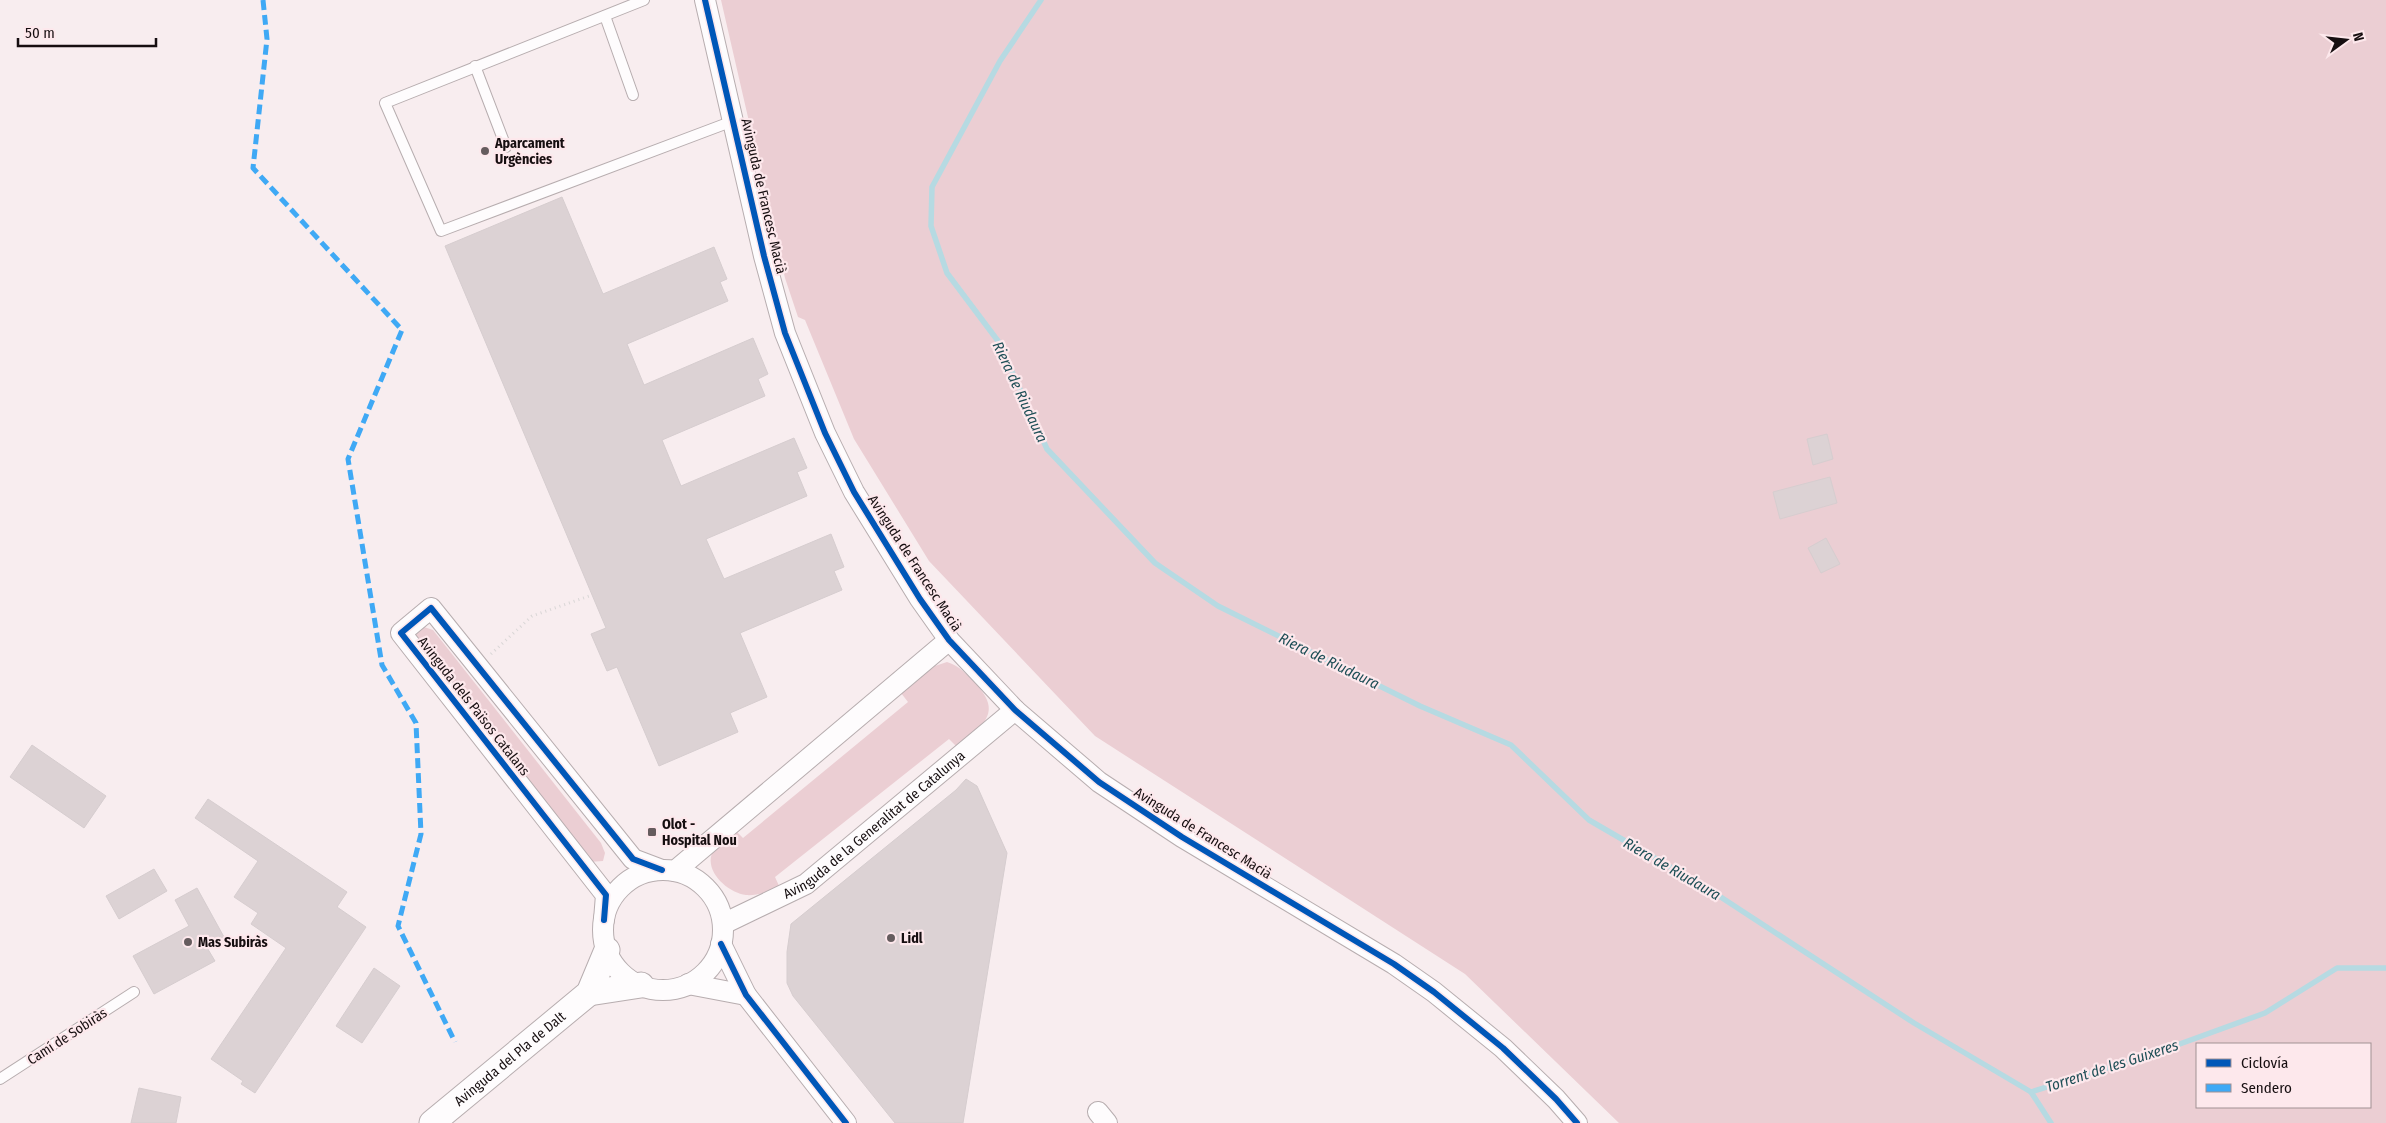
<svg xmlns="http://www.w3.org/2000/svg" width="2386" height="1123" font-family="'Fira Sans Condensed',sans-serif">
<rect width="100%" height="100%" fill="#f8edef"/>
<g fill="#ebced3" fill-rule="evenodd">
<path d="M721,0H2386V1123H1619L1465,974L1095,736L929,561L854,439L805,320L798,317L785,278ZM2197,1044H2370V1107H2197Z"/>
<path d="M424,627L433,630L601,843L605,853L603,861L589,862L417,644L416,634Z"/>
<path d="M947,662C960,666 966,674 975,683C1004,713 982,726 957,747L949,739L775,877L780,888C769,891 757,896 746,895C727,893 700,868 715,848C720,841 729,835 735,830L743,838L908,702L901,693L935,666Z"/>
</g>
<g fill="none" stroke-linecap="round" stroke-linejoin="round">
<g stroke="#b6dae2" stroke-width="5.5">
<path d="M1041,0L1000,61L932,187L931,226L947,273L998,341L1047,449L1155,563L1218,606L1420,706L1511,745L1589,820L1713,892L1914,1023L2031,1092L2051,1123"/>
<path d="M2031,1092L2155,1053L2265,1013L2337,968H2386"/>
</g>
</g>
<g fill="#dcd2d4" stroke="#d6cdcf">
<path d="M562,197L603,294L714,247L727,279L720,282L728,301L627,344L644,385L753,338L768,374L758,379L765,396L662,440L681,486L794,438L807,468L797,472L807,496L706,539L724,579L831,534L844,567L834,571L842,590L740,633L767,697L730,713L738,732L659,766L617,667L607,671L591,634L606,628L445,246Z"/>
<path d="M1827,434L1833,459L1813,465L1807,439Z"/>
<path d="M1830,477L1837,503L1780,519L1773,492Z"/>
<path d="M1826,538L1840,564L1821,573L1808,548Z"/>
<path d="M32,745L106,796L84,828L10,777Z"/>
<path d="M966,779L977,786L1007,853L963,1123H895L793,996L787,983V952L791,924L956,790Z"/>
<path d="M208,799L347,892L337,907L366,927L255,1093L241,1084L243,1081L211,1059L286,948L251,924L258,913L234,897L258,861L195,818Z"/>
<path d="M154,869L167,891L119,919L106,896Z"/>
<path d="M197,888L224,937L206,946L215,961L154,994L133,956L189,926L175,900Z"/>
<path d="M374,968L400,986L362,1043L336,1026Z"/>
<path d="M139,1088L181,1097L176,1123H131Z"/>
</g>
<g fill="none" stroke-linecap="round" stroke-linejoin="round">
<g stroke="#b7adaf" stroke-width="12">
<g id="service">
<path d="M644,0L385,103L441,231L733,121"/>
<path d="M605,16L633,95"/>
<path d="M475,66L506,147"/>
<path d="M0,1079L134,992"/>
</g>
</g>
<g stroke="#b7adaf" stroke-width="22">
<g id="minor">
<path d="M705,0L764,256L785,333L825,433L854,492L920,599L949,640L1015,710L1099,782L1182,837L1394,964L1434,992L1503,1048L1556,1099L1577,1123"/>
<circle cx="663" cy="930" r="60"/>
<path d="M675,871L949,640"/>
<path d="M604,920L606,895L401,633L431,608L633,859L662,870"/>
<path id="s1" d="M723,924L806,884L1015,710"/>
<path d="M721,944L746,995L846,1123"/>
<path d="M688,984L746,995"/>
<path d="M1098,1112L1107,1123"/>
</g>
</g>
<g stroke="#b7adaf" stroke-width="27">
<g id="tertiary">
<path d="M589,993L641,985"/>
<path id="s2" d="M432,1123L589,993L607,950"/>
</g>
</g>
<path stroke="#d9d6d6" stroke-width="3" stroke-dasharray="1 4" stroke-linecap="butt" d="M491,654L532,616L592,595"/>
<use href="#service" stroke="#fefcfd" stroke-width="10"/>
<use href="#minor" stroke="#fefcfd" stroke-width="20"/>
<use href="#tertiary" stroke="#fefcfd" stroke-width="25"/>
<path stroke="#3fa9f5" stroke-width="5" stroke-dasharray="10 5" stroke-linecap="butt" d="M263,0L267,39L253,168L402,330L348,459L382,665L416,723L421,834L398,926L455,1042"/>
<g stroke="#fde8ec" stroke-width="9">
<g id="cycleway">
<path d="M705,0L764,256L785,333L825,433L854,492L920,599L949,640L1015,710L1099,782L1182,837L1394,964L1434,992L1503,1048L1556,1099L1577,1123"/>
<path d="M604,920L606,895L401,633L431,608L633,859L662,870"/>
<path d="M721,944L746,995L846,1123"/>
</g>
</g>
<use href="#cycleway" stroke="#0057b8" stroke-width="6"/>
</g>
<g fill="#655c5e" stroke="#fde8ec" stroke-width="2">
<circle cx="485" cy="151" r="5"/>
<rect x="647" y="827" width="10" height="10" rx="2.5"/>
<circle cx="891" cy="938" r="5"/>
<circle cx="188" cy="942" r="5"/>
</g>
<g text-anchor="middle" stroke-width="4.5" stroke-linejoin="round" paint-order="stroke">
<g font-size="14" font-weight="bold" fill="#160e10" stroke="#fde8ec" text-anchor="start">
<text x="495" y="148">Aparcament<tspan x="495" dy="16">Urgències</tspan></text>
<text x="662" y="829">Olot -<tspan x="662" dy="16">Hospital Nou</tspan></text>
<text x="901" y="943">Lidl</text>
<text x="198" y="947">Mas Subiràs</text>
</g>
<g font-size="14" fill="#160e10" stroke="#fde8ec">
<text transform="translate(764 196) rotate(77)" y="5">Avinguda de Francesc Macià</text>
<text transform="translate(915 563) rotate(57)" y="5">Avinguda de Francesc Macià</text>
<text transform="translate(474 706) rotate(52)" y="5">Avinguda dels Països Catalans</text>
<text dy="5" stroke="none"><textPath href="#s1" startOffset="182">Avinguda de la Generalitat de Catalunya</textPath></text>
<text transform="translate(1203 833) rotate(32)" y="5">Avinguda de Francesc Macià</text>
<text transform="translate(67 1036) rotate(-33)" y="5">Camí de Sobiràs</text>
<text dy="5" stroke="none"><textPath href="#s2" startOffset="101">Avinguda del Pla de Dalt</textPath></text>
</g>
<g font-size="15" font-style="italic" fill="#1d4e56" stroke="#fde8ec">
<text transform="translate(1020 392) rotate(65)" y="5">Riera de Riudaura</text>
<text transform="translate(1329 661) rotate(26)" y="5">Riera de Riudaura</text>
<text transform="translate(1672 869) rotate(30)" y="5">Riera de Riudaura</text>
<text transform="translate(2112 1066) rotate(-18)" y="5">Torrent de les Guixeres</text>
</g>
</g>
<rect x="2196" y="1043" width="175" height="65" fill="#fde8ec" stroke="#a19194"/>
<rect x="2206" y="1059" width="25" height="8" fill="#0057b8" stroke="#a19194"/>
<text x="2241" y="1068" font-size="15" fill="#160e10">Ciclovía</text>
<rect x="2206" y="1084" width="25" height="8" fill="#3fa9f5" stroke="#a19194"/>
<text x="2241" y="1093" font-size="15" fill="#160e10">Sendero</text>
<g transform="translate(2346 40) rotate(75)" stroke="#fde8ec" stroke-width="4" paint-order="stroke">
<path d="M0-4L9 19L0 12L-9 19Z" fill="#160e10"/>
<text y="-8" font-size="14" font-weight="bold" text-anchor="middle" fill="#160e10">N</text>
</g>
<path d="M18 38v8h138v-8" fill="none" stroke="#160e10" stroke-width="2.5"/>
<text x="25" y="38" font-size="15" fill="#160e10" stroke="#fde8ec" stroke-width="4" paint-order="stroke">50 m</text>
</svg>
